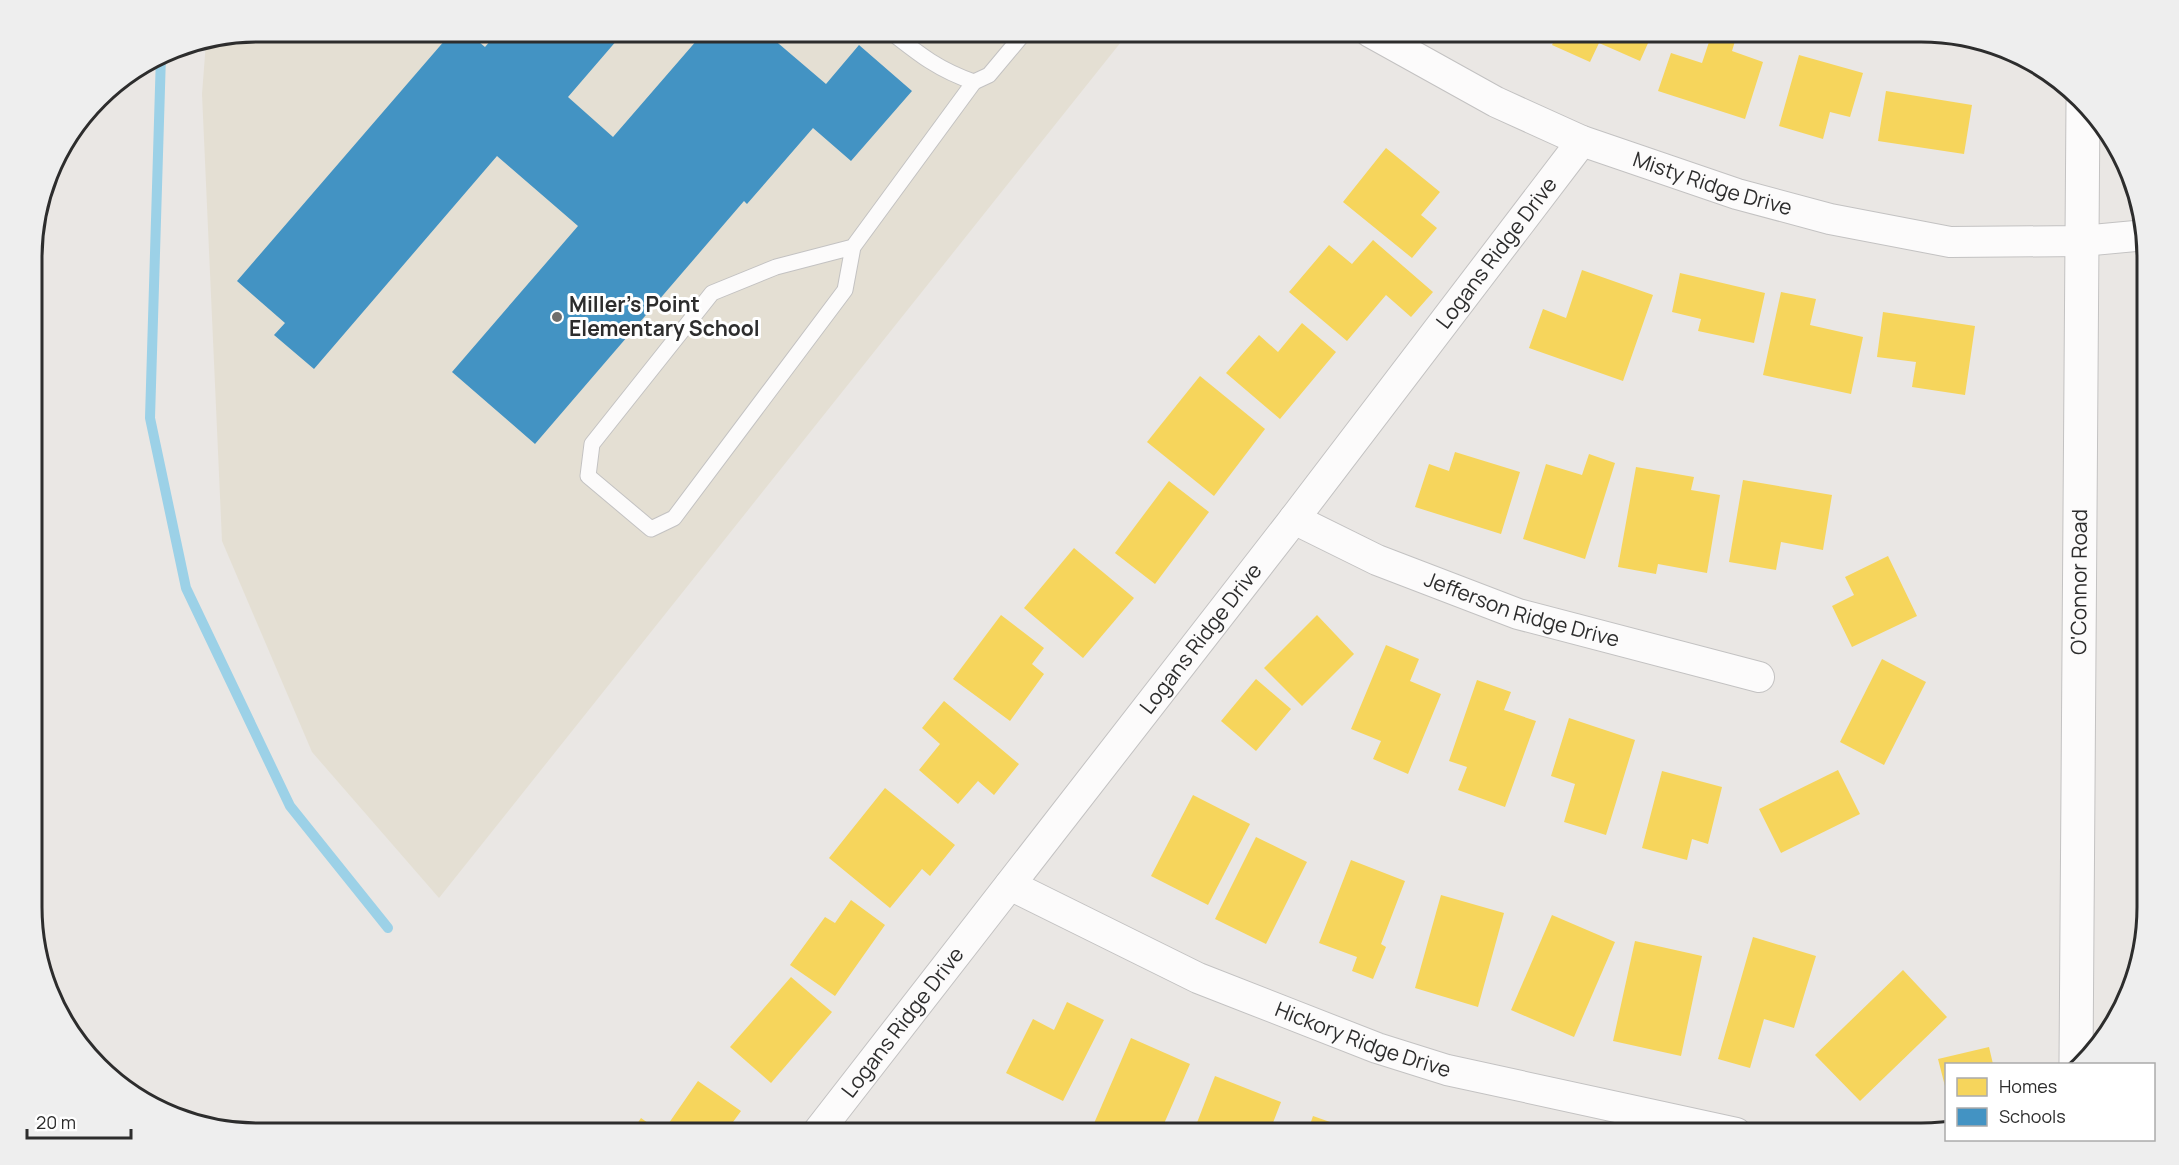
<svg xmlns="http://www.w3.org/2000/svg" width="2179" height="1165" font-family="Manrope,sans-serif">
<rect width="100%" height="100%" fill="#eae7e4"/>
<path fill="#e4dfd3" d="M258,32H1129L439,898L312,752L222,541L202,94L206,42Z"/>
<g fill="#f6d55c">
<path d="M1558,32H1653L1640,61L1599,43L1590,62L1552,45Z"/>
<path d="M1712,33L1735,41L1732,51L1763,62L1745,119L1658,91L1671,53L1702,63Z"/>
<path d="M1799,55L1863,73L1850,117L1830,112L1823,139L1779,126Z"/>
<path d="M1886,91L1972,105L1964,154L1878,141Z"/>
<path d="M1386,148L1440,192L1421,215L1437,228L1412,258L1343,202Z"/>
<path d="M1373,240L1433,292L1411,317L1386,295L1347,341L1289,292L1329,245L1352,264Z"/>
<path d="M1582,270L1653,295L1623,381L1529,348L1543,309L1566,318Z"/>
<path d="M1680,273L1765,293L1754,343L1698,331L1701,319L1672,312Z"/>
<path d="M1781,292L1816,299L1810,325L1863,337L1851,394L1763,375Z"/>
<path d="M1883,312L1975,326L1965,395L1912,387L1916,362L1877,357Z"/>
<path d="M1302,323L1336,352L1280,419L1226,373L1259,335L1278,352Z"/>
<path d="M1200,376L1265,429L1214,496L1147,442Z"/>
<path d="M1455,452L1520,472L1501,534L1415,507L1429,464L1449,471Z"/>
<path d="M1589,454L1615,463L1585,559L1523,539L1546,464L1582,475Z"/>
<path d="M1636,467L1694,477L1691,490L1720,495L1707,573L1658,564L1656,574L1618,567Z"/>
<path d="M1743,480L1832,495L1823,550L1781,542L1776,570L1729,562Z"/>
<path d="M1169,481L1209,512L1155,584L1115,553Z"/>
<path d="M1074,548L1134,598L1083,658L1024,608Z"/>
<path d="M1888,556L1917,616L1852,647L1832,606L1854,595L1845,577Z"/>
<path d="M1001,615L1044,648L1032,664L1044,674L1010,721L953,679Z"/>
<path d="M1317,615L1354,654L1302,706L1264,668Z"/>
<path d="M1386,645L1419,659L1410,681L1441,694L1408,774L1373,759L1381,741L1351,729Z"/>
<path d="M1882,659L1926,682L1884,765L1840,742Z"/>
<path d="M1256,679L1291,709L1256,751L1221,721Z"/>
<path d="M1477,680L1511,692L1504,710L1536,721L1505,807L1458,790L1467,767L1449,761Z"/>
<path d="M944,701L1019,764L994,795L978,781L958,804L919,770L940,744L922,728Z"/>
<path d="M1569,718L1635,740L1606,835L1564,822L1575,784L1551,776Z"/>
<path d="M1838,770L1860,814L1781,853L1759,809Z"/>
<path d="M1662,771L1722,787L1708,844L1692,839L1687,860L1642,848Z"/>
<path d="M885,788L955,845L930,876L922,869L890,908L829,858Z"/>
<path d="M1193,795L1250,824L1208,905L1151,876Z"/>
<path d="M1256,837L1307,862L1266,944L1215,919Z"/>
<path d="M1351,860L1405,881L1381,944L1386,947L1373,979L1352,971L1357,957L1319,943Z"/>
<path d="M1441,895L1504,913L1478,1007L1415,988Z"/>
<path d="M851,900L885,925L835,996L790,965L825,917L835,923Z"/>
<path d="M1552,915L1615,942L1574,1037L1511,1010Z"/>
<path d="M1753,937L1816,956L1794,1028L1764,1019L1750,1068L1718,1059Z"/>
<path d="M1635,941L1702,956L1681,1056L1613,1041Z"/>
<path d="M1903,970L1947,1017L1860,1101L1815,1055Z"/>
<path d="M791,977L832,1012L771,1083L730,1047Z"/>
<path d="M1067,1002L1104,1020L1063,1101L1006,1073L1033,1019L1054,1030Z"/>
<path d="M1131,1038L1190,1064L1160,1133H1103L1092,1128Z"/>
<path d="M1989,1047L1993,1064H1946V1090L1938,1059Z"/>
<path d="M1215,1076L1281,1102L1269,1133H1193Z"/>
<path d="M698,1081L741,1111L725,1133H631L641,1118L662,1133Z"/>
<path d="M1313,1116L1361,1133H1307Z"/>
</g>
<path fill="#4393c3" d="M452,32H467L485,47L498,32H624L568,97L613,137L704,32H765L826,84L859,45L912,91L851,161L813,128L747,204L744,201L535,444L452,372L578,226L497,156L314,369L274,335L285,323L237,281Z"/>
<g fill="none" stroke-linecap="round" stroke-linejoin="round">
<path stroke="#9cd1e7" stroke-width="10" d="M161,55L150,418L186,588L290,806L388,928"/>
<g stroke="#c3c2c2" stroke-width="17">
<g id="service">
<path d="M891,32C920,55 939,70 974,82L989,75L1025,32"/>
<path d="M853,247L845,290L674,518L651,529L588,476L592,444L712,293L776,267L853,247L974,82"/>
</g>
</g>
<g stroke="#c3c2c2" stroke-width="32">
<g id="minor">
<path id="s1" d="M1370,32L1496,102L1582,141L1737,194L1830,219L1950,242L2082,241L2146,235"/>
<path id="s2" d="M1294,519L1377,560L1518,614L1759,677"/>
<path id="s3" d="M1010,885L1198,978L1377,1048L1447,1070L1736,1133"/>
<path id="s4" d="M817,1133L1294,519L1582,141"/>
</g>
</g>
<g stroke="#c3c2c2" stroke-width="35">
<g id="secondary">
<path id="s5" d="M2076,1064L2083,102"/>
</g>
</g>
<use href="#service" stroke="#fcfbfb" stroke-width="15"/>
<use href="#minor" stroke="#fcfbfb" stroke-width="30"/>
<use href="#secondary" stroke="#fcfbfb" stroke-width="33"/>
</g>
<circle fill="#6f6e6d" stroke="#fff" stroke-width="2" cx="557" cy="317" r="6"/>
<g text-anchor="middle" stroke-width="6" stroke-linejoin="round" paint-order="stroke">
<g font-size="21" fill="#2d2d2d" stroke="#fff">
<text dy="7" stroke="none"><textPath href="#s1" startOffset="376">Misty Ridge Drive</textPath></text>
<text dy="7" stroke="none"><textPath href="#s4" startOffset="1112">Logans Ridge Drive</textPath></text>
<text dy="7" stroke="none"><textPath href="#s5" startOffset="482">O'Connor Road</textPath></text>
<text dy="7" stroke="none"><textPath href="#s2" startOffset="246">Jefferson Ridge Drive</textPath></text>
<text dy="7" stroke="none"><textPath href="#s4" startOffset="626">Logans Ridge Drive</textPath></text>
<text dy="7" stroke="none"><textPath href="#s4" startOffset="140">Logans Ridge Drive</textPath></text>
<text dy="7" stroke="none"><textPath href="#s3" startOffset="386">Hickory Ridge Drive</textPath></text>
</g>
<g font-size="21" font-weight="bold" fill="#2d2d2d" stroke="#fff" text-anchor="start">
<text x="569" y="312">Miller's Point<tspan x="569" dy="24">Elementary School</tspan></text>
</g>
</g>
<path d="M0 0H2179V1165H0ZM258 42H1921A216 216 0 0 1 2137 258V907A216 216 0 0 1 1921 1123H258A216 216 0 0 1 42 907V258A216 216 0 0 1 258 42Z" fill="#eee" fill-rule="evenodd"/>
<path fill="none" stroke="#2d2d2d" stroke-width="3" d="M258 42H1921A216 216 0 0 1 2137 258V907A216 216 0 0 1 1921 1123H258A216 216 0 0 1 42 907V258A216 216 0 0 1 258 42Z"/>
<rect x="1945" y="1063" width="210" height="78" fill="#ffffff" stroke="#ababab" stroke-width="1.5"/>
<rect x="1957" y="1078" width="30" height="18" fill="#f6d55c" stroke="#ababab" stroke-width="1.5"/>
<text x="1999" y="1093" font-size="18" fill="#2d2d2d">Homes</text>
<rect x="1957" y="1108" width="30" height="18" fill="#4393c3" stroke="#ababab" stroke-width="1.5"/>
<text x="1999" y="1123" font-size="18" fill="#2d2d2d">Schools</text>
<path d="M27 1129v9h104v-9" fill="none" stroke="#2d2d2d" stroke-width="3"/>
<text x="36" y="1129" font-size="18" fill="#2d2d2d" stroke="#ffffff" stroke-width="4.5" paint-order="stroke">20 m</text>
</svg>
